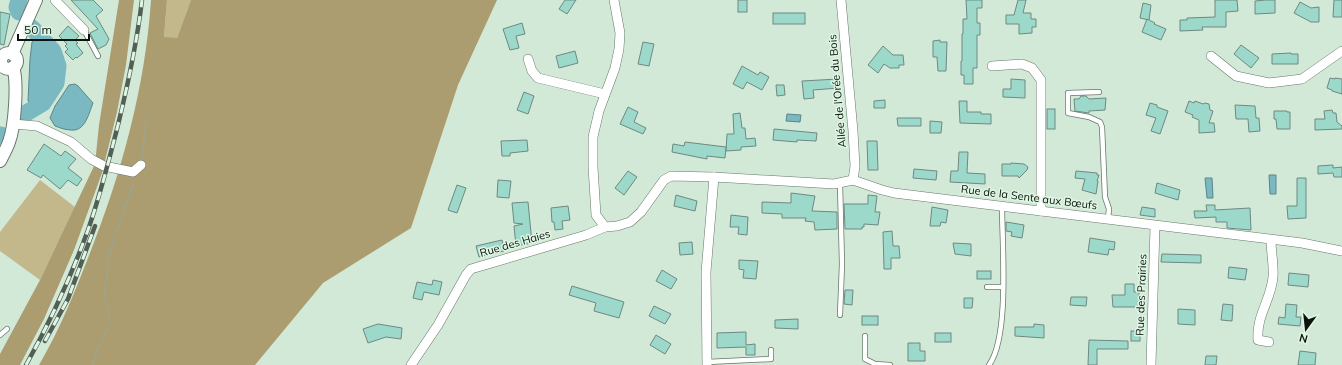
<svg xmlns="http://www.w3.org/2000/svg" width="1342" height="365" font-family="Mulish,sans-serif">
<rect width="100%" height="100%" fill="#d3e9d7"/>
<g fill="#c3b78c">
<path d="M167,0H191L177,38H164Z"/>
<path d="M40,180L75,207L40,280L0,251V232Z"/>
</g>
<g fill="#ab9d6f">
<path d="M119,0H134L126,65L117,112L102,173L74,250L44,319L20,365H0V354L40,280L95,164L99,125Z"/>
<path d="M151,0H167L164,37L177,38L191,0H497L458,85L411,228L323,283L255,365H39C59,331 74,294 88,258C121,175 145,89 151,0Z"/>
</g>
<g fill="#7ab9c1" stroke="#59878b">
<path d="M35,40L43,46L49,59L52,74L48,90L37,103H31L28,101L30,59L32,42Z"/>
<path d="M75,84L78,86L93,103C89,113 85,132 71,130C66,130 60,128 55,126L50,118L55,106L69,85Z"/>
<path d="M787,114L801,115L800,122L786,121Z"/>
<path d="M1269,175H1276V194H1270Z"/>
<path d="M1205,178H1212L1213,198H1207Z"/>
</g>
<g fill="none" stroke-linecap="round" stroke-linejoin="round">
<g stroke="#7ab9c1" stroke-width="17">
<path d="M19,12L17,7L19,0"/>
<path d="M23,115L43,103L56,83L58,66L53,51L32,28"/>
<path d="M0,136L1,135"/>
</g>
</g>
<g fill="#9dd9cb" stroke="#6d8982">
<path d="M71,0H93L103,10L96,16L109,39L106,45L98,49L90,33L98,29Z"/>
<path d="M565,0H576L567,14L559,9Z"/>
<rect x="738" y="0" width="9" height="12"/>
<path d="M966,0H982V8H977V23H980V35H977V68H973V84H964V75H961V61H962V34H963V19H967Z"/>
<path d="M1018,0H1026L1023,13H1031V19H1036V27H1032V33L1019,34V24H1006V15H1014Z"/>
<path d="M1215,0H1237L1238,11L1226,12V27H1202L1203,30L1180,31V20H1187V18L1215,17Z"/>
<path d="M1266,0H1275V13L1255,14V1Z"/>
<path d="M1334,0H1342V17H1333Z"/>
<path d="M1300,2L1311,8L1319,7V22H1311L1294,13Z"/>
<path d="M1143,3L1151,5L1149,20L1140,18Z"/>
<path d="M0,12L10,14L4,45L0,44Z"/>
<rect x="773" y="13" width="32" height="11"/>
<path d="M1147,19L1155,23L1154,24L1166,29L1161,40L1142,32Z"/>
<path d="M522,23L525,34L516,36L519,48L510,50L503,29Z"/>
<path d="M68,26L79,36L75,40L78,43L76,44L83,53L77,58L76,57L73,60L65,52L68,49L65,46L67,44L59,36Z"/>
<path d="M940,40V42H947L946,71H938L937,57H933V41Z"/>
<path d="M643,42L654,44L649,66L638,64Z"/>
<path d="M1241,45L1259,58L1251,68L1234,54Z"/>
<path d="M883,46L893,55H903L904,65H899V68H890L884,64L878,73L868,65Z"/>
<path d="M575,51L578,63L559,68L556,56Z"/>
<path d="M1291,53V54H1298V64H1272V54Z"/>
<path d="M742,66L758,75L760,72L769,77L762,90L747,82L743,89L733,84Z"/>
<path d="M1330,78L1335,79V78L1342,79V94L1332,91V90L1327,88Z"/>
<path d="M838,79L839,88L813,90L814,98L804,99L802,81Z"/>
<path d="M1011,79L1025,80V98L1003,97V89H1011Z"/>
<path d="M776,85H784L785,95L777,96Z"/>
<path d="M524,92L534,96L528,114L517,110Z"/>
<path d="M1081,96H1086L1089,99L1106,98L1105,110L1089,111V113L1075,111L1074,99H1079Z"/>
<path d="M885,100V108H874V101Z"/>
<path d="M959,101H967V112H981V114H991V124L960,123Z"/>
<path d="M1189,101L1194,103L1195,101L1203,104L1205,103L1209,104L1210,110L1213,111L1209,123H1214L1215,132L1199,133V120L1192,117L1193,115L1185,112Z"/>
<path d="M1150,103L1157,105V107L1168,111L1160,134L1151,131L1156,118L1146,115Z"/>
<path d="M1235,105L1255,106L1256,118H1259L1260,131L1249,132L1248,119H1236Z"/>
<path d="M628,107L638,112L634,122L646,128L643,134L620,124Z"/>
<rect x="1047" y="109" width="8" height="20"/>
<path d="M1332,110L1333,113H1336L1337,122L1342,126V129L1315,130V119H1325L1324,111Z"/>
<path d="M1274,111H1287V112H1290V129H1277L1276,119H1274Z"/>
<path d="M740,113L742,128H745L746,139L755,138L756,146L741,147V150L726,151L727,134H734L733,114Z"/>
<path d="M897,118H921V126H898Z"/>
<path d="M930,121L942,122L941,133H930Z"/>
<path d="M774,129L817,133L816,141L797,140V142L773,140Z"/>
<path d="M527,140L528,151L510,153V156H502L501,141Z"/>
<path d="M867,141H877L878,170H868Z"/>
<path d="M685,142L726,147L725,158L707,156V159L672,152L673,144L684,146Z"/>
<path d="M44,144L61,156L65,151L76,159L68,168L82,179L77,186L68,180L60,189L43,175L41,178L27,170Z"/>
<path d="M959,152H968L967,173L985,174V184L950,182L951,171H958Z"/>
<path d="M1011,163L1024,164L1028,167L1027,170L1019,178L1018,176H1002V164H1011Z"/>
<path d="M1333,165V168L1342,167V177H1334L1333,173L1318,174V166Z"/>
<path d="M914,169L937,171L936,180L913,178Z"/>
<path d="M628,171L637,177L624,195L615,188Z"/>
<path d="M1076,171L1097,173V175H1099L1097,181H1098L1096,194L1082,190L1085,179L1075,178Z"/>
<path d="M1297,178H1306V218L1288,219L1287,206H1297Z"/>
<path d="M498,180L511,181L509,198L497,197Z"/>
<path d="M1157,183L1180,190L1178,200L1155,193Z"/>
<path d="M457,185L466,188L457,213L448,210Z"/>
<path d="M791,193L815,196L812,211L837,212V229L815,230L814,222L805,221L806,218H782V214L762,213V202L791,203Z"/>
<path d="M676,195L697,201L695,211L674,206Z"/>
<path d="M868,195L877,196L875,212H880L878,225L864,224V227H862V229H845L844,204H868Z"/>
<path d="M528,202L532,243L516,246L514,226L523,224L514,223L512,203Z"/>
<path d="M1206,205H1215V210L1250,208L1251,230L1227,228V222H1216V217L1195,218L1194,211H1207Z"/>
<path d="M568,206L570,220L562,221L563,229L555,230L554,222H552L551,208Z"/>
<path d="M932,207L948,210L946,223L941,222L940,226H930Z"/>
<path d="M1142,207L1155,209V217L1140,215Z"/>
<path d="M731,215L748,217L747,235L738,234L739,227H730Z"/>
<path d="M1006,222L1024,225L1022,238L1011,236L1012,232L1006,231Z"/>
<path d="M892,231L893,246H899L900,258H891V269H884L883,232Z"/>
<path d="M1090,238L1115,242L1114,250L1109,249L1108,255L1088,252Z"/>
<path d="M502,240L504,251L479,257L476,246Z"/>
<path d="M692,242L693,254L680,255L679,243Z"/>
<path d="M953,243L971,244V256L955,254Z"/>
<path d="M1162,254L1201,255V263L1161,262Z"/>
<path d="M739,260L758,261L756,279L743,278L744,270L739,269Z"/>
<path d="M1229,267L1247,269L1245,280L1228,278Z"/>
<path d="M662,270L677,279L671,289L656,281Z"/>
<rect x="977" y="271" width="14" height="8"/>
<path d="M1289,273L1309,275L1308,287L1288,285Z"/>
<path d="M433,280L442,282L439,295L424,292L422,300L413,298L417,282L432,285Z"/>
<path d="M1125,284H1134V292H1139V307H1113L1112,295H1125Z"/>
<path d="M572,286L624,302L619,318L594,311L596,303L569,295Z"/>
<path d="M845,290H853L852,305L844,304Z"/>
<path d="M1071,297H1087L1086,306L1070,305Z"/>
<path d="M964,298H973L972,308H964Z"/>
<path d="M1223,304L1233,305L1232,321L1221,320Z"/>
<path d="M1286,304L1297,305L1296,317H1301L1300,326L1278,324L1279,317L1285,318Z"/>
<path d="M654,306L671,314L665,324L649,316Z"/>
<path d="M1178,309L1195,310V325L1178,324Z"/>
<rect x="862" y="316" width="16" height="9"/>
<path d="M798,319V329L775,328V320Z"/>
<path d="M378,324L402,328L401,339L386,337L368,343L363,329Z"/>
<path d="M1034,324L1044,325V338L1015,336V327H1034Z"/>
<rect x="1131" y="331" width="9" height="10"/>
<path d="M746,332V345L755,344V355H746V347L717,348V333Z"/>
<rect x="935" y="333" width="16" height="9"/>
<path d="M656,335L671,344L665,354L650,345Z"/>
<path d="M1089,340L1128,341V349H1097V365H1088Z"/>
<path d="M908,343H920V351H925V361H908Z"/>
<path d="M1300,351L1316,353L1315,365H1298Z"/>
<path d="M1206,356H1217L1216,365H1205Z"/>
</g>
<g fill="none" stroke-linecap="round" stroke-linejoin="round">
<g stroke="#657868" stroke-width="6">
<g id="service">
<path d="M84,30L98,56"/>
<path d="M1099,92L1068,93V113L1089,117L1100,122L1102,127L1105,197L1109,209L1108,219"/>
<path d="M840,184L842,264L840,315"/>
<path d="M987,287H1003"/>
<path d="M0,335L7,329"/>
<path d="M865,336V359L875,364L890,365"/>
<path d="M707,362L771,359V350"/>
<path d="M989,365C1010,337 1002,243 1002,206"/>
</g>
</g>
<g stroke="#657868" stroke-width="10">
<g id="minor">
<path d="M55,0L84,30"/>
<path d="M614,0L620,33L619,49L615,68L599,111L593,137V167L596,215L605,227L617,226L630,222L641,212L664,180L671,176L714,177L834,184L853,180L882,190L894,193L1302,243L1342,251"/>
<path d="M841,0L853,131L855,166L853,180"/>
<path d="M1211,56L1236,76L1269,83L1302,79L1342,51"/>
<path d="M528,59L532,71L538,78L605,94"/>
<path d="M992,66L1022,64L1032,68L1041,80V211"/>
<path d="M0,68L3,65"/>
<path d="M13,124L37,126L71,142L91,159L104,166L133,172L141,165"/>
<path d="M1269,342L1258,340C1256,316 1271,300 1273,277C1274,265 1271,252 1271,240"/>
<path d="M411,365L438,325L466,275L471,269L586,235L605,227"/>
<path d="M707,365L706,272L714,177"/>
<path d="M1151,365L1155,226"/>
</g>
</g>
<g stroke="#657868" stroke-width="14">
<g id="tertiary">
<circle cx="9" cy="61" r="8"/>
<path d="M12,54L36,0"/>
<path d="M0,161C3,155 7,148 9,142C15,126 18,82 13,67"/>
</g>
</g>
<g stroke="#96a799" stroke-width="1.5" stroke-dasharray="4 2" stroke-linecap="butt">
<path d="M142,157L147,115"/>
<path d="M93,365L98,348L110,322L105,294L109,253L133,185V182"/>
</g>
<use href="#service" stroke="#fff" stroke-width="4.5"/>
<use href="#minor" stroke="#fff" stroke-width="9"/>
<use href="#tertiary" stroke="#fff" stroke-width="12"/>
<g stroke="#525f55" stroke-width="4.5">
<g id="rail">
<path d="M45,341L68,299L95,226"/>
<path d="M26,365C50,322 71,277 88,230C100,196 109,160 118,125C128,84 137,42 142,0"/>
</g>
</g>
<use href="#rail" stroke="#e0f6e4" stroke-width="3" stroke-dasharray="9" stroke-linecap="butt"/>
</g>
<g text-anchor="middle" stroke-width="3" stroke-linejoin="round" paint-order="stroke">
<g font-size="11" fill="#0b130d" stroke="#e0f6e4">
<text transform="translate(837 91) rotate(-95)" y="4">Allée de l'Orée du Bois</text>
<text transform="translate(1029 197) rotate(7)" y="4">Rue de la Sente aux Bœufs</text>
<text transform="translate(515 243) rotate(-16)" y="4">Rue des Haies</text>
<text transform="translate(1141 295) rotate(-88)" y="4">Rue des Prairies</text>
</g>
</g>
<g transform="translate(1306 329) rotate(195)" stroke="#e0f6e4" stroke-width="3" paint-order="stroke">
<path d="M0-3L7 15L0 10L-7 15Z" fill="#0b130d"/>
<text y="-6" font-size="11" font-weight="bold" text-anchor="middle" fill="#0b130d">N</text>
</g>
<path d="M18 34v6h71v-6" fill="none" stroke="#0b130d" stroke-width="2"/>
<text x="24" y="34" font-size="12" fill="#0b130d" stroke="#e0f6e4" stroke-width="3" paint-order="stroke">50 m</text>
</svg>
